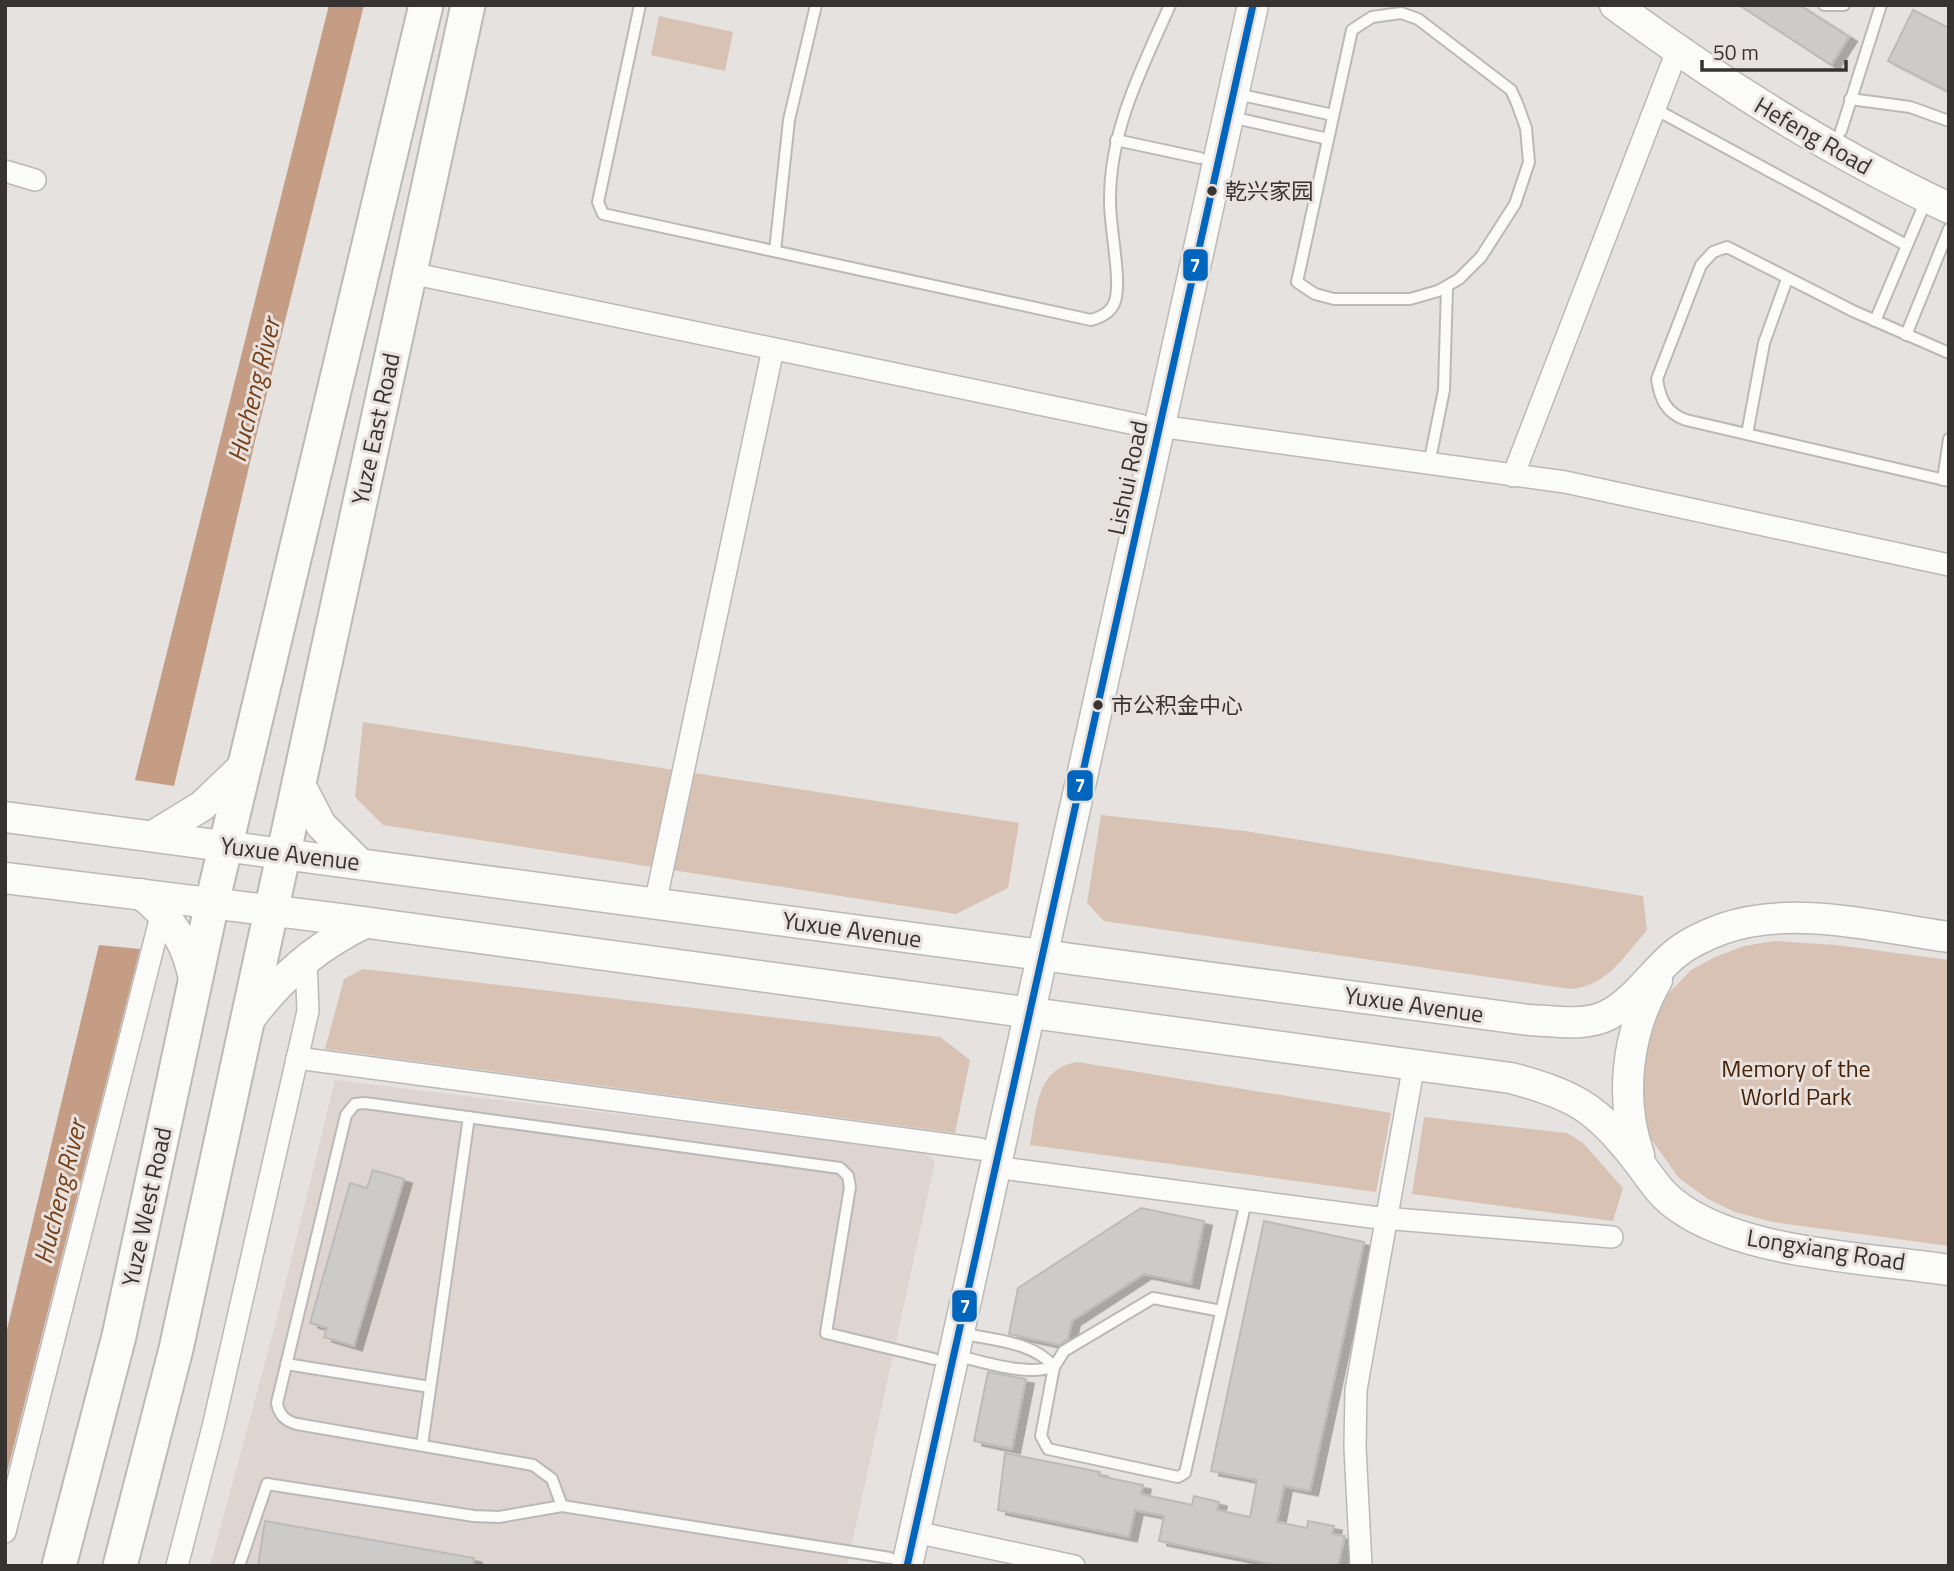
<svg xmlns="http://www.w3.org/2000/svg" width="1954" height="1571" font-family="'Titillium Web','Noto Sans SC',sans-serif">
<defs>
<filter id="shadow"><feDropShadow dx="8" dy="4.5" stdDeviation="0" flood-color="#0004"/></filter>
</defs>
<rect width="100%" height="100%" fill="#e5e2e0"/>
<path fill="#dfd5d0" d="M335,1080L923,1151L935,1162L847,1566H210L276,1322Z"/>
<g fill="#d8c2b3">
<path d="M659,16L733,32L725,71L651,55Z"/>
<path d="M363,722L1019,823L1008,888L956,914L383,825L355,797Z"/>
<path d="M1101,815L1245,831L1643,896L1647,930C1624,956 1608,986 1570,989L1104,921L1087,903Z"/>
<path d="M1775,941L1836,945L1949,960V1246L1773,1222L1735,1212L1708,1199L1679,1178L1651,1139L1643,1121L1641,1046L1665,997L1691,970L1715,957L1744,946Z"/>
<path d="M363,969L940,1037L970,1060L955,1133L325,1049L344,979Z"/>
<path d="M1077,1062L1391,1113L1376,1192L1030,1145C1037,1111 1035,1069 1077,1062Z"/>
<path d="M1424,1117L1567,1133L1583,1143L1623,1188L1613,1221L1412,1194Z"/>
</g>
<g fill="#c49d84">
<path d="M329,5H364L256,437L174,786L135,780Z"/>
<path d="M99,945L140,949L5,1480V1338Z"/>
</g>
<g fill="#cdcbc9" stroke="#bdbbba" stroke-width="2" filter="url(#shadow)">
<path d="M1739,5H1799L1849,37L1831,65Z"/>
<path d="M1913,10L1949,28V92L1888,61Z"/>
<path d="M373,1170L404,1179L354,1346L324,1337L327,1328L310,1323L350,1183L367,1188Z"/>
<path d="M1141,1208L1204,1221L1191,1284L1144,1274L1072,1321L1068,1339L1059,1345L1009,1334L1018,1288Z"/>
<path d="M1264,1221L1364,1242L1310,1491L1284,1486L1277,1522L1307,1528L1308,1521L1334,1526L1332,1534L1345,1536L1338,1566H1281L1159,1541L1164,1516L1135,1510L1129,1537L998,1510L1005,1453L1100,1472L1099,1476L1143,1485L1141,1494L1192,1505L1194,1496L1219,1502L1217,1510L1250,1517L1257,1480L1211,1471Z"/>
<path d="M988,1372L1026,1379L1012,1449L974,1441Z"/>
<path d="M265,1521L474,1558L473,1566H258Z"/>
</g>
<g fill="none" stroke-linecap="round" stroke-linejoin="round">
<g stroke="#bbb9b7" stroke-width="14">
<g id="lane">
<path d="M640,5L598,202L603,214L1091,320C1102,317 1112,311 1115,301C1122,280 1109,224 1110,199C1110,129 1142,68 1170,5"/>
<path d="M1824,5H1844"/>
<path d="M1401,13L1418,19L1511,90L1517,103L1526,128L1529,162L1515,204L1481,257L1459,279L1438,291L1410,299H1334L1315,294L1297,282L1352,30L1372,17Z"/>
<path d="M1237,94L1333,115"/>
<path d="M1850,99L1910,107L1949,121"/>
<path d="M1655,109L1906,245"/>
<path d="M1231,117L1328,139"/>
<path d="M1841,131L1881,5"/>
<path d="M1116,140L1200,158"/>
<path d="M775,251L789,120L816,5"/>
<path d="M1875,321L1927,198"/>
<path d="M1906,335L1949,229"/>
<path d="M1949,353L1853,311L1727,247L1713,252L1701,265L1657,379C1660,399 1666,413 1686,420L1949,481"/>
<path d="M1747,434L1764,343L1787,279"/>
<path d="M1429,464L1444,390L1447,287"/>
<path d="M1943,480L1949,439"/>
<path d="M1221,1311L1153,1298L1064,1351L1054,1367L1041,1436L1048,1449L1178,1477L1185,1473L1246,1201"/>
<path d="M960,1333C991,1340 1033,1341 1054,1367"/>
<path d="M954,1355C985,1362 1023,1376 1054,1367"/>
<path d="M286,1364L430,1387"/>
<path d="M422,1445L469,1117"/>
<path d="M562,1506L552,1479L533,1465L297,1424C285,1421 279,1415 277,1403L346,1115L355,1104L365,1103L840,1168L848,1176L850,1187L826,1333L934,1359"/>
<path d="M239,1566L267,1484L474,1516L499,1517L562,1506L890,1558"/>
</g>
</g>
<g stroke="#bbb9b7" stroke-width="24">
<g id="street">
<path d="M5,171L35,180"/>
<path d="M410,273L1140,425"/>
<path d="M1159,426L1565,482L1949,565"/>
<path d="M1513,476L1677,51"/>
<path d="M655,904L773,349"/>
<path d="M297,1058L980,1149"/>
<path d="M995,1167L1371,1217L1612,1237"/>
<path d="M5,1532L162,912"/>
<path d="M915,1532L1074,1566"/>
<path d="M177,1566L213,1427L308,1011L306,959"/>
<path d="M1361,1566L1355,1447L1356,1390L1414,1064"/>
</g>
</g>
<g stroke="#bbb9b7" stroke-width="33">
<g id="secondary">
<path d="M1615,5C1721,83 1829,152 1949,208"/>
<path d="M298,781L321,825L359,863"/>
<path d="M5,817L1529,1020C1554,1021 1585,1027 1608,1015C1635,1001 1652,973 1675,954C1688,943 1706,935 1722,929C1792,904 1877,927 1949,937"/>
<path d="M153,836L202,806L246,764"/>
<path d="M5,878L340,919L1511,1078C1575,1095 1597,1108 1637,1160C1651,1178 1661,1196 1680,1208C1745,1254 1869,1258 1949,1270"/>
<path d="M141,894C172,918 189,946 195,985"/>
<path d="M246,1024C278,979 316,946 365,923"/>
<path d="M1639,1155C1619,1098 1627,1032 1657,980"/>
<path d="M907,1566L1253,5"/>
</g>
</g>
<g stroke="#bbb9b7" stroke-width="37">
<g id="primary">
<path d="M59,1566L119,1336L212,903L426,5"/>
<path d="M120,1566L176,1349L468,5"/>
</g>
</g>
<use href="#lane" stroke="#fbfbfa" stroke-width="10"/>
<use href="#street" stroke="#fbfbfa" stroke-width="21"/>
<use href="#secondary" stroke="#fbfbfa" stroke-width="30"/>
<use href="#primary" stroke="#fbfbfa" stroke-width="33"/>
<g stroke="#e8e1dd" stroke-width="12">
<path id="bus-1" d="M907,1566L1253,5"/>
</g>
<use href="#bus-1" stroke="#0065bd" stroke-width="7"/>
</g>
<g fill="#363331" stroke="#e8e1dd" stroke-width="2.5">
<circle cx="1212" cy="191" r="6"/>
<circle cx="1098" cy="705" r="6"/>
</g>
<g text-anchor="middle" stroke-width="6" stroke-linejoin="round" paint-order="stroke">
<g font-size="22" fill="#363331" stroke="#e8e1dd" text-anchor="start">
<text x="1225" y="199">乾兴家园</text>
<text x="1111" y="713">市公积金中心</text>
</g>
<g font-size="24" fill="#363331" stroke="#e8e1dd">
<text transform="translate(1813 136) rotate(30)" y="8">Hefeng Road</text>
<text transform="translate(376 429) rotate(-78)" y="8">Yuze East Road</text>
<text transform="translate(1128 478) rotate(-78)" y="8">Lishui Road</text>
<text transform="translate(290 854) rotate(7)" y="8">Yuxue Avenue</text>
<text transform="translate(852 930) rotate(8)" y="8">Yuxue Avenue</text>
<text transform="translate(1414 1005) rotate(8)" y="8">Yuxue Avenue</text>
<text transform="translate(147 1207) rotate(-78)" y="8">Yuze West Road</text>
<text transform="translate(1826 1250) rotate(9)" y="8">Longxiang Road</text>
</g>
<g font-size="24" fill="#482306" stroke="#e8e1dd">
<text x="1796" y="1077">Memory of the<tspan x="1796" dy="28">World Park</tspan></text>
</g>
<g font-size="26" font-style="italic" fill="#753f17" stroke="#e8e1dd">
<text transform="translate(254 390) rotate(-76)" y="9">Hucheng River</text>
<text transform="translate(60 1192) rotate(-76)" y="9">Hucheng River</text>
</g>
</g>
<g stroke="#e8e1dd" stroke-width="2.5">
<rect x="1182" y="248" width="27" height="34" rx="7" fill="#0065bd"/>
<rect x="1066" y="769" width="28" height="33" rx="7" fill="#0065bd"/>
<rect x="951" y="1289" width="27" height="34" rx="7" fill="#0065bd"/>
</g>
<g font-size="19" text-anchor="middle" font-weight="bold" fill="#fff">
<text x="1195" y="272">7</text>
<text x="1080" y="792">7</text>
<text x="965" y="1313">7</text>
</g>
<rect width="1954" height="1571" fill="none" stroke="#363331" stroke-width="14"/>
<path d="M1702 60v10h144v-10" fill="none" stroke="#363331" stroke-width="3.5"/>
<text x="1713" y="60" font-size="21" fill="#363331" stroke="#e8e1dd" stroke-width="5" paint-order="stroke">50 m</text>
</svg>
